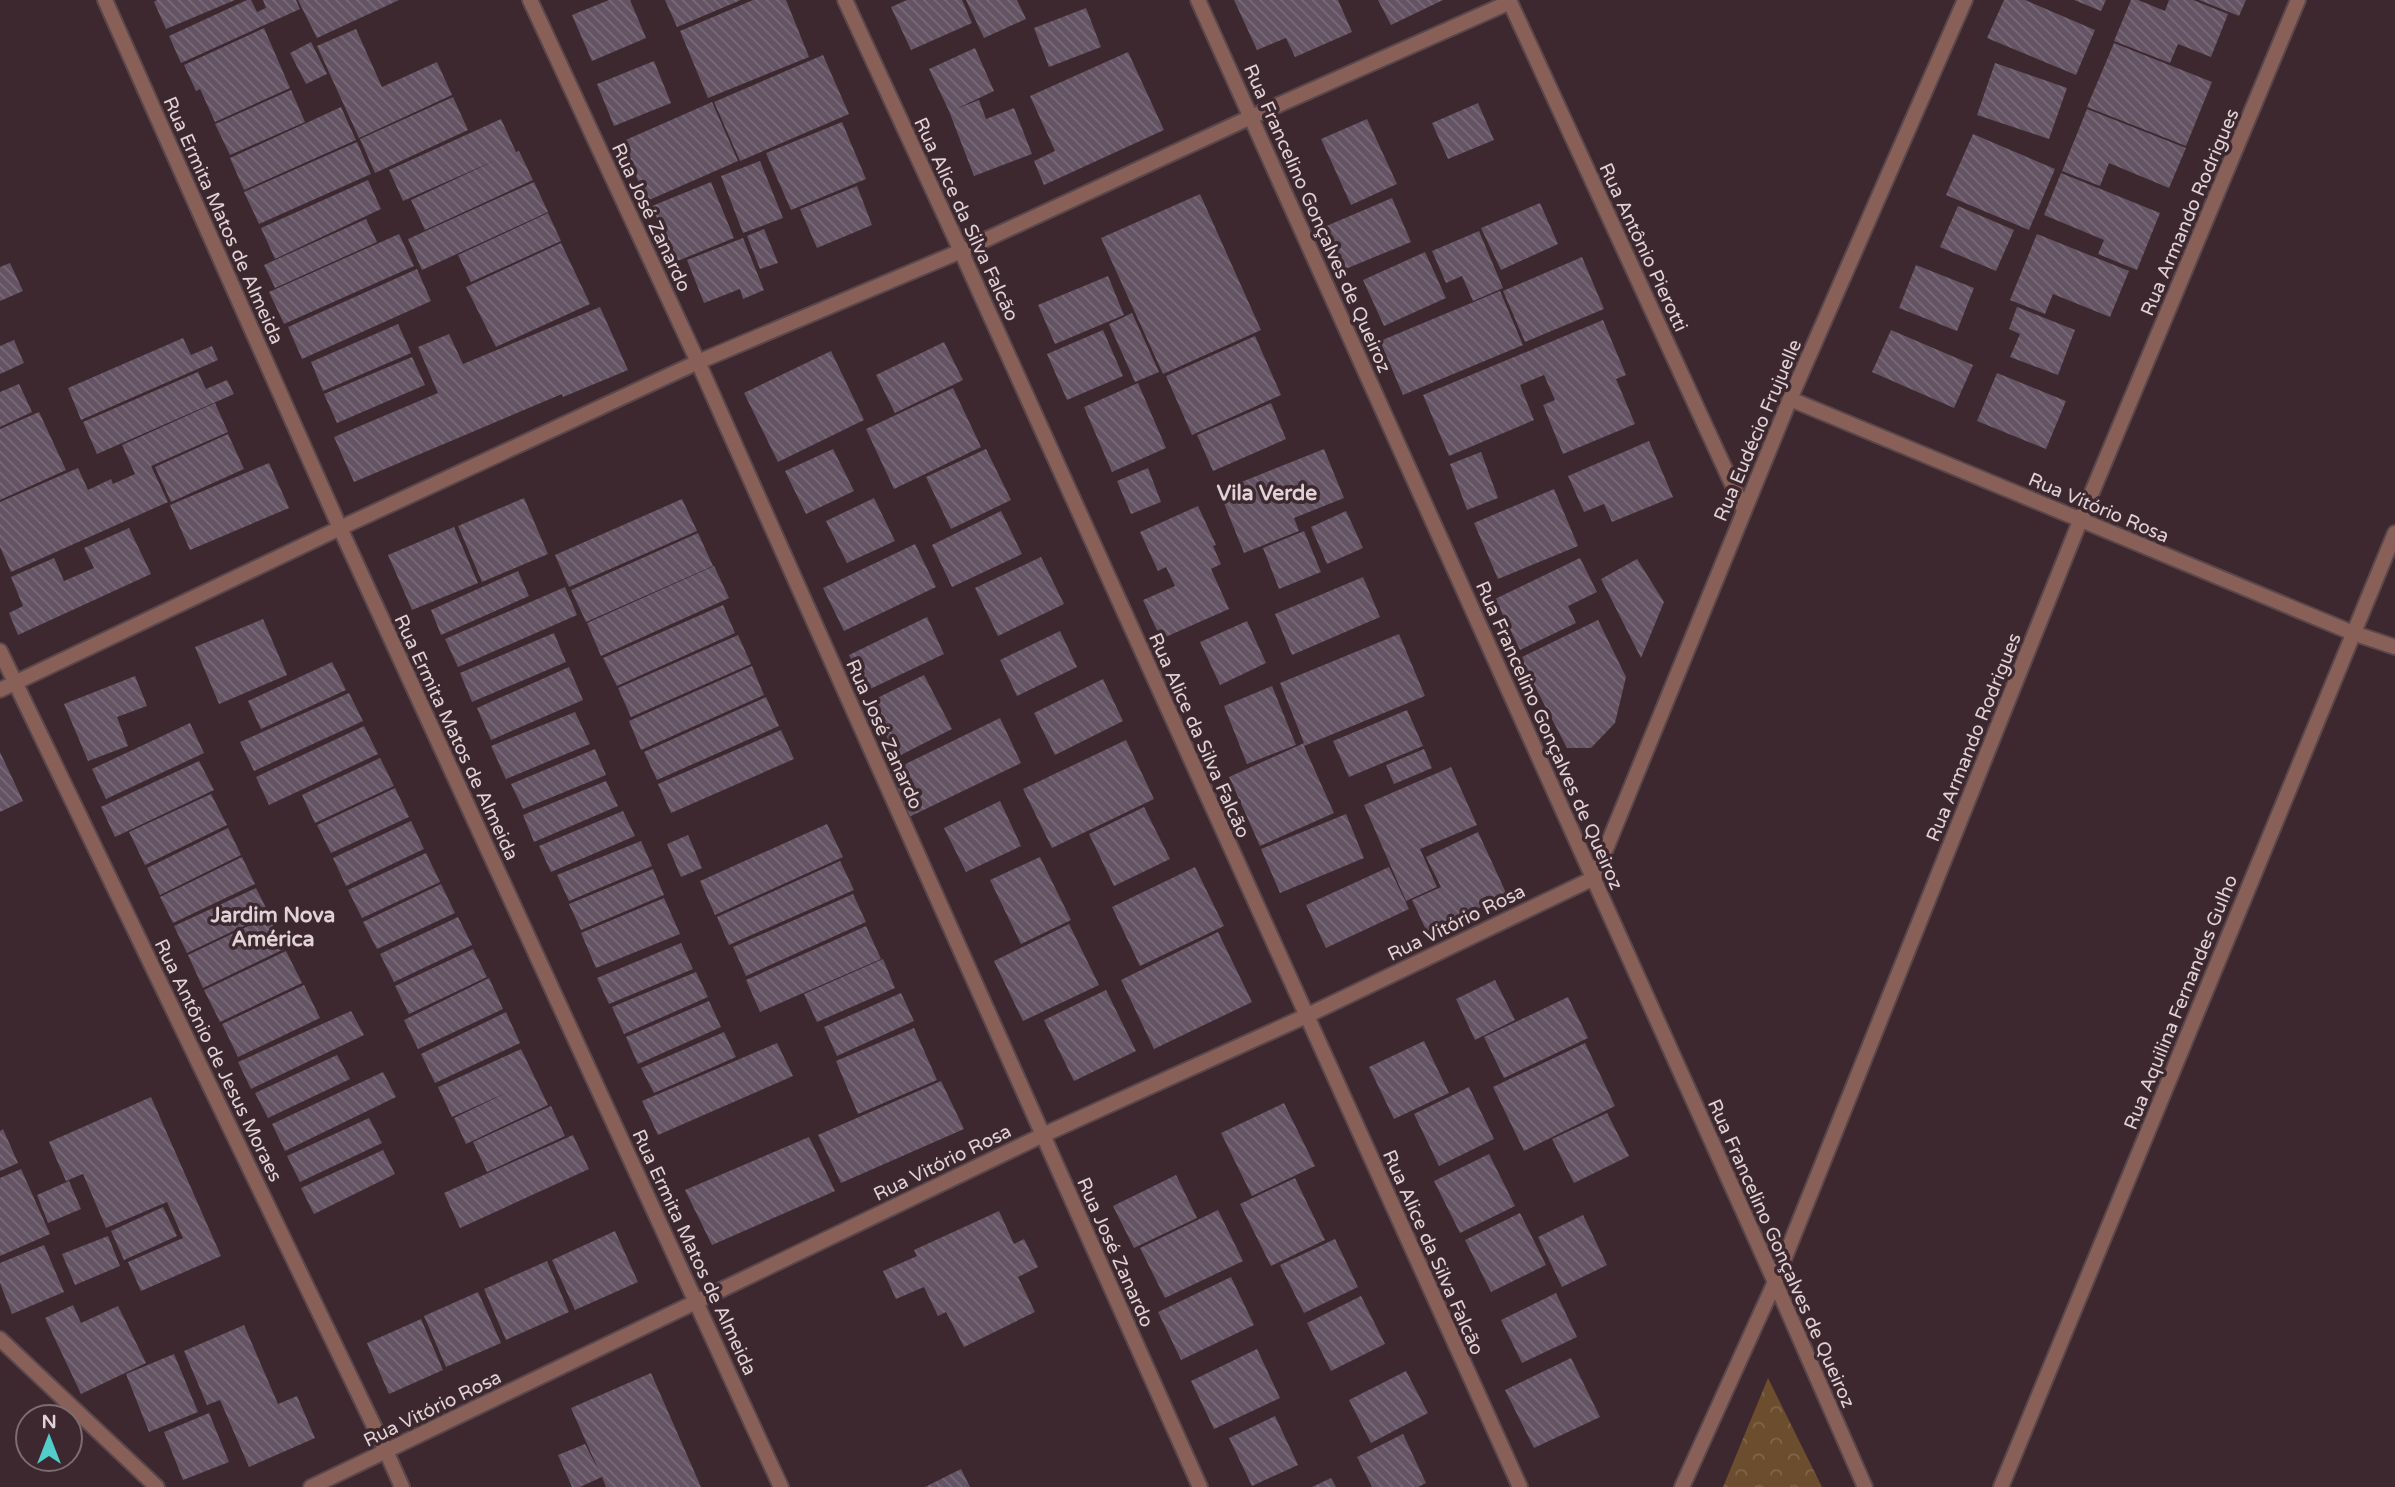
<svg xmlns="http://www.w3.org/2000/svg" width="2395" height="1487" font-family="'Varela Round',sans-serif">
<defs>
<pattern id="forest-crowns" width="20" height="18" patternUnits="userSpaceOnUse" patternTransform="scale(1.75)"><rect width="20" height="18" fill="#6c4d2e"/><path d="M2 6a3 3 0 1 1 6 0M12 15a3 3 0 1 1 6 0" fill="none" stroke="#81664c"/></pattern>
<pattern id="building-back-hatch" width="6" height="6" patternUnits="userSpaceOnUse" patternTransform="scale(1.75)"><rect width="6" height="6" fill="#635363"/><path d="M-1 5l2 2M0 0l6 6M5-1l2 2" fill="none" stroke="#796b79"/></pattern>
</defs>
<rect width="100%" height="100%" fill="#3c282e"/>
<path fill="url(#forest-crowns)" d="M1768,1378L1822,1487H1723Z"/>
<g fill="url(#building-back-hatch)">
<path d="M157,0H235L166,29L154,2Z"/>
<path d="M247,0H251L257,12L266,8L263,0H296L300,9L181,63L169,36Z"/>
<path d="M298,0H399L317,38Z"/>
<path d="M609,0H630L646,38L592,61L572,15Z"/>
<path d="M665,0H741L677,27Z"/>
<path d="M753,0H786L809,57L708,98L680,31Z"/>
<path d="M907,0H962L972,23L911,50L891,7Z"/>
<path d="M966,0H1017L1026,19L984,38Z"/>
<path d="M1234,0H1338L1352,32L1295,57L1286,38L1257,50Z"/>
<path d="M1378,0H1443L1391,25Z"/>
<path d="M2004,0H2025L2095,30L2076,75L1987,38Z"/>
<path d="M2074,0H2106L2101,11Z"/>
<path d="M2131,0H2138L2165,11L2169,0H2193L2228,14L2211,57L2178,44L2170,63L2114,41Z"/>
<path d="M2199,0H2246L2239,16Z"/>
<path d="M1086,8L1101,47L1049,67L1034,28Z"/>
<path d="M264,28L290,88L215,122L200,89L196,91L184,65Z"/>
<path d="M356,29L382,87L437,62L452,95L359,138L317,46Z"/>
<path d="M311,42L327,74L306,84L290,53Z"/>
<path d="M2114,43L2212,82L2186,146L2087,107Z"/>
<path d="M975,48L994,91L956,109L979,100L986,119L1014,108L1032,154L974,176L949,111L929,69Z"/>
<path d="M1128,52L1164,130L1044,185L1034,161L1055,151L1030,96Z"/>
<path d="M823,55L849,114L740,161L714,102Z"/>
<path d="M654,61L671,103L614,126L597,84Z"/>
<path d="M1995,63L2067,88L2049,139L1977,115Z"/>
<path d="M291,90L305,122L230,155L215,124Z"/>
<path d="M453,97L468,130L375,173L360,139Z"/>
<path d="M712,102L738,161L647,201L621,142Z"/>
<path d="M1478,103L1494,140L1448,159L1432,123Z"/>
<path d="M341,107L356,140L244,190L230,158Z"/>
<path d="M2087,109L2186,148L2169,188L2109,163L2100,186L2062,171Z"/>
<path d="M501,119L516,152L519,151L533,180L425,230L411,200L496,160L403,201L389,170Z"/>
<path d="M1367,119L1397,184L1351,205L1321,139Z"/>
<path d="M842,122L866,179L791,210L766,153Z"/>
<path d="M1973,134L2055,169L2029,230L1946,195Z"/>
<path d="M357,142L371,174L259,224L244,192Z"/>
<path d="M760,161L783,218L743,233L721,176Z"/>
<path d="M2061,173L2160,213L2137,270L2098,254L2104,240L2044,215Z"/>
<path d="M368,180L381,209L275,259L261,228Z"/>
<path d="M534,182L548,212L422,270L408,239Z"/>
<path d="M711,182L734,238L675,262L652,206Z"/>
<path d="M857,186L872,225L817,248L800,209Z"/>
<path d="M1200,194L1261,330L1163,374L1101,238Z"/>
<path d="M1392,198L1411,242L1343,270L1324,227Z"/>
<path d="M1540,203L1558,244L1501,270L1481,228Z"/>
<path d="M1958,206L2014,230L1996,271L1940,247Z"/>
<path d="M548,213L561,241L471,282L458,255Z"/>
<path d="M366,219L377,242L275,288L264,265Z"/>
<path d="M764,229L778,263L760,269L747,236Z"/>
<path d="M1479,231L1503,288L1473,301L1462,276L1446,283L1432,251Z"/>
<path d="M399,234L414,266L284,324L269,292Z"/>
<path d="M2037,234L2129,271L2110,317L2053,294L2045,314L2010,300Z"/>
<path d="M743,238L764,290L743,299L740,289L704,303L687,260Z"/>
<path d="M561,243L590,304L496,347L466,287Z"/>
<path d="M1425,252L1446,298L1384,326L1363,280Z"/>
<path d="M1582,257L1604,309L1525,342L1503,291Z"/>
<path d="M10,263L23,291L0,301V267Z"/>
<path d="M1916,265L1974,288L1957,331L1899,308Z"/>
<path d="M417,269L431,301L302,359L288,327Z"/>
<path d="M1108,276L1124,315L1055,344L1038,305Z"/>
<path d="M1500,291L1523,345L1403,395L1380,341Z"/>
<path d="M600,307L628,370L563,397L562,394L354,482L334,437L438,393L418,347L449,334L463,364Z"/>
<path d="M2017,307L2075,330L2058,375L2010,357L2020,334L2009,329Z"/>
<path d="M1132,313L1159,372L1135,382L1109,324Z"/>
<path d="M1603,320L1626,375L1616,379L1635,424L1563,454L1543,405L1555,400L1544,375L1520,385L1534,420L1449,456L1423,395Z"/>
<path d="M398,324L411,353L323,391L311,362Z"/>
<path d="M1103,330L1123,376L1067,400L1047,354Z"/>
<path d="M1891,330L1973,365L1954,408L1872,372Z"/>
<path d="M1255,336L1281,395L1192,435L1166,376Z"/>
<path d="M183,338L191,355L212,346L218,360L81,420L68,388Z"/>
<path d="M14,340L24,363L0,374V346Z"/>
<path d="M944,342L963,380L895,413L876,375Z"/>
<path d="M831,351L864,420L778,462L744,393Z"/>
<path d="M412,357L425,385L337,423L324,394Z"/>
<path d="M198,372L206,389L227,380L234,394L97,454L83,422Z"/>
<path d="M1997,373L2066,401L2046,449L1977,421Z"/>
<path d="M1138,383L1166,448L1112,472L1084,407Z"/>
<path d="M19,384L32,412L0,427V392Z"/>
<path d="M953,388L981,447L894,489L866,429Z"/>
<path d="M215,403L228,432L151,466L168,502L11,572L0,547V502L78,468L88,490L111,479L113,484L135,474L122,445Z"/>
<path d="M1271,403L1286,439L1213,471L1197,435Z"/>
<path d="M39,412L66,470L0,500V429Z"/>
<path d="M228,434L244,469L171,502L155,467Z"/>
<path d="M1649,441L1673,497L1612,522L1604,504L1584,512L1568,476Z"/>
<path d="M833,449L854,491L806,514L785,471Z"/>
<path d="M986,449L1011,500L951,529L926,477Z"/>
<path d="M1324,449L1344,498L1294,518L1299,531L1244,553L1219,491Z"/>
<path d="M1481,452L1498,498L1467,510L1450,464Z"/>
<path d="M269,463L289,508L190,550L170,505Z"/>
<path d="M1148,468L1161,502L1131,514L1117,481Z"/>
<path d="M1554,489L1578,546L1498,579L1474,523Z"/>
<path d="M524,498L548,554L482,582L458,526Z"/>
<path d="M874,498L895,541L847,563L826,521Z"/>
<path d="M682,499L697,531L569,587L555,555Z"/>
<path d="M1198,506L1216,545L1213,546L1221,564L1211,569L1229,609L1161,639L1143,600L1175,586L1166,567L1158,571L1140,532Z"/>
<path d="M1001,511L1022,554L952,587L932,545Z"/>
<path d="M1346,511L1363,548L1327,564L1311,527Z"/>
<path d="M454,527L478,583L412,610L388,555Z"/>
<path d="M129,528L151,574L18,635L9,613L23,606L11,577L54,558L64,581L94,568L84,548Z"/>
<path d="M1304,531L1321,572L1279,589L1263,548Z"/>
<path d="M698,533L713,566L586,622L571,590Z"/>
<path d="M915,544L936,587L844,631L823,588Z"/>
<path d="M1041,557L1064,604L998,636L975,588Z"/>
<path d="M1580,558L1597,592L1568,606L1576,623L1520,650L1495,599Z"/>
<path d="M1637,559L1664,602L1641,658L1601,579Z"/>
<path d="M714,566L729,598L601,656L587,623Z"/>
<path d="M518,571L529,596L441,635L431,610Z"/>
<path d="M1363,577L1380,617L1292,655L1275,614Z"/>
<path d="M565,587L577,615L458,667L445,639Z"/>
<path d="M723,605L735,633L617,686L603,658Z"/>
<path d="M927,617L944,654L866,691L849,655Z"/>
<path d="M263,619L287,675L219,704L195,647Z"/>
<path d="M1598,620L1626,677L1615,723L1591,748H1567L1520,658Z"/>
<path d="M1247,621L1266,663L1220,685L1200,642Z"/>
<path d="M1060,631L1077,667L1017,696L1000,660Z"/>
<path d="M554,633L566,662L472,702L460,673Z"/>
<path d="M1399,634L1425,696L1304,746L1334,813L1260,846L1229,777L1304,743L1280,683Z"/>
<path d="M738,635L751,664L631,717L618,688Z"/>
<path d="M332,662L346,690L261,729L248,701Z"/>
<path d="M752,666L764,695L641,750L629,721Z"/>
<path d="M569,667L583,700L491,740L477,708Z"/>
<path d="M924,675L952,729L897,757L869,702Z"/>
<path d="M135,676L147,706L117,717L128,746L88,761L64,704Z"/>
<path d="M1103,679L1123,721L1055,755L1034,713Z"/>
<path d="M1272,686L1296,745L1247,764L1224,706Z"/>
<path d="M349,693L363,721L254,771L240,742Z"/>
<path d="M766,697L779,726L657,780L644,752Z"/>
<path d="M1407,710L1423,746L1349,777L1333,741Z"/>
<path d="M575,712L590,744L506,779L491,746Z"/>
<path d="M1000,718L1021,763L909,817L887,773Z"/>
<path d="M190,723L204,753L106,799L92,769Z"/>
<path d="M364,726L378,754L269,805L256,777Z"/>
<path d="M781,730L794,759L671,813L658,784Z"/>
<path d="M1126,740L1154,799L1052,848L1023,789Z"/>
<path d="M595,749L606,775L523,809L511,784Z"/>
<path d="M1424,749L1432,768L1394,784L1386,765Z"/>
<path d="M0,752L23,801L0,812Z"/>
<path d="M380,758L394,786L315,823L302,795Z"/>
<path d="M199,761L214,790L115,837L101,807Z"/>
<path d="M1451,767L1477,825L1420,849L1437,887L1406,901L1364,805Z"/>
<path d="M606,781L618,806L534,842L523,815Z"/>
<path d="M395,788L409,817L331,853L317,825Z"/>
<path d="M211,794L227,825L145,865L129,832Z"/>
<path d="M1000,801L1021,846L966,872L944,828Z"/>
<path d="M1144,807L1170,859L1114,886L1089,834Z"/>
<path d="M623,811L635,836L551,872L539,846Z"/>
<path d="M1346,814L1364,858L1280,893L1261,849Z"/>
<path d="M411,821L424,849L346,886L333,858Z"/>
<path d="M827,824L843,857L715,915L700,881Z"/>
<path d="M228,828L241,855L160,895L147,868Z"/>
<path d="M1478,832L1507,895L1427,932L1412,900L1441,887L1426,857Z"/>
<path d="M688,835L702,868L681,877L667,844Z"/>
<path d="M641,841L652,866L569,901L557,875Z"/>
<path d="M426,853L440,882L362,918L348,890Z"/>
<path d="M242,857L255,884L173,923L160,897Z"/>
<path d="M1040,857L1071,920L1021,944L990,880Z"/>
<path d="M840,861L854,890L729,945L717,917Z"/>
<path d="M1195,867L1224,926L1140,966L1112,907Z"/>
<path d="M1389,867L1409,909L1326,948L1306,905Z"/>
<path d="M653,869L664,895L581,930L569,904Z"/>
<path d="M441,884L455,913L377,949L363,922Z"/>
<path d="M256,888L269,914L187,953L174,926Z"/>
<path d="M853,894L866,922L746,976L733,947Z"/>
<path d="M664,898L680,934L596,968L581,933Z"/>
<path d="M269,916L284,949L203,988L188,955Z"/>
<path d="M458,917L472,945L394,982L380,954Z"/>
<path d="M1069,924L1099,985L1023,1021L994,961Z"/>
<path d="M866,926L881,959L760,1012L746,980Z"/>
<path d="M1218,932L1252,1002L1154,1049L1121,980Z"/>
<path d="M681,943L693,969L609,1004L597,978Z"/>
<path d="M473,949L487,977L409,1014L395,986Z"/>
<path d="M286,951L302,983L220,1022L204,990Z"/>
<path d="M883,959L895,988L817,1022L804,994Z"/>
<path d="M696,972L708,997L624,1034L612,1007Z"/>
<path d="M489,978L503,1009L418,1049L404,1020Z"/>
<path d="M1495,980L1515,1020L1475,1040L1456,999Z"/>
<path d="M304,985L320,1018L238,1057L222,1024Z"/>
<path d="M1106,990L1136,1051L1074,1081L1044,1020Z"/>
<path d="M901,993L914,1021L837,1056L824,1027Z"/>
<path d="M1568,997L1588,1038L1504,1078L1484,1037Z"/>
<path d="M709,1001L721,1027L638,1064L626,1037Z"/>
<path d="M351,1011L364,1035L251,1089L238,1062Z"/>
<path d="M506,1012L520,1043L435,1083L421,1054Z"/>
<path d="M914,1028L937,1080L858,1114L836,1061Z"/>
<path d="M724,1032L736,1057L654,1093L641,1068Z"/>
<path d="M1424,1041L1449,1093L1394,1119L1369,1067Z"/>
<path d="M777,1043L793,1076L658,1135L642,1101Z"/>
<path d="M1585,1043L1615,1106L1524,1151L1493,1087Z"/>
<path d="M521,1049L548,1105L466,1144L454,1118L508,1092L452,1117L438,1087Z"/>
<path d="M337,1055L350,1079L268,1118L255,1093Z"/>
<path d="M383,1072L396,1097L285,1151L272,1124Z"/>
<path d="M941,1081L964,1129L841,1183L818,1135Z"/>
<path d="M1469,1087L1494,1139L1439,1166L1414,1114Z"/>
<path d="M151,1097L221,1256L141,1291L128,1262L183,1238L167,1202L106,1228L83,1174L66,1181L49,1142Z"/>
<path d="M1284,1103L1315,1166L1252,1196L1221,1133Z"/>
<path d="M551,1106L565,1136L487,1172L473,1142Z"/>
<path d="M1607,1113L1629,1156L1574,1183L1552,1139Z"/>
<path d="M369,1118L382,1143L300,1182L287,1156Z"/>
<path d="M3,1129L18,1163L0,1171V1131Z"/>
<path d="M573,1135L589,1169L460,1228L444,1193Z"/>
<path d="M809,1137L835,1191L712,1245L685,1190Z"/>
<path d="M383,1150L395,1174L314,1214L301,1188Z"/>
<path d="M1489,1154L1515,1206L1460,1233L1434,1181Z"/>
<path d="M21,1169L50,1234L0,1256V1178Z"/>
<path d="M1176,1175L1197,1218L1134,1248L1113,1206Z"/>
<path d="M1295,1178L1325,1240L1271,1266L1240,1204Z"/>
<path d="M69,1181L81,1209L48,1223L37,1195Z"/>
<path d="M163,1207L177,1236L124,1260L111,1231Z"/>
<path d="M1218,1210L1243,1261L1165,1298L1140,1248Z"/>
<path d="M999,1211L1014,1244L1024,1239L1038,1267L1018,1277L1035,1312L964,1347L946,1312L938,1316L924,1287L896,1299L883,1271L917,1256L914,1250Z"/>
<path d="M1520,1213L1546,1265L1491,1292L1465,1240Z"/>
<path d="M1583,1215L1607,1265L1562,1287L1538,1237Z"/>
<path d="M615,1231L638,1282L575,1310L552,1260Z"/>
<path d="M108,1236L120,1266L75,1285L62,1254Z"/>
<path d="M1335,1239L1358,1287L1304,1313L1280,1265Z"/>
<path d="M44,1245L64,1292L12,1314L0,1283V1263Z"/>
<path d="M547,1261L569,1312L506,1340L484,1289Z"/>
<path d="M1231,1277L1254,1325L1181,1360L1158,1312Z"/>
<path d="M478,1292L501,1343L446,1367L424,1316Z"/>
<path d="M1556,1293L1577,1337L1522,1363L1501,1320Z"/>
<path d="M1361,1296L1385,1344L1331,1371L1307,1323Z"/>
<path d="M73,1305L81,1323L118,1306L146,1363L81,1394L45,1318Z"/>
<path d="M421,1319L443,1370L389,1394L367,1343Z"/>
<path d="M244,1325L278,1404L297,1396L315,1438L249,1467L220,1400L207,1405L184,1351Z"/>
<path d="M1257,1349L1280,1398L1214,1429L1191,1381Z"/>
<path d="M174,1354L198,1412L149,1432L126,1374Z"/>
<path d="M1571,1358L1600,1417L1534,1448L1505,1390Z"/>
<path d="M1406,1371L1428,1413L1371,1443L1349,1400Z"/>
<path d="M651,1373L701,1487H606L602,1477L580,1487H572L558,1455L585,1444L599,1471L571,1408Z"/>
<path d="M209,1413L229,1462L183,1480L164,1432Z"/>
<path d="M1275,1416L1298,1465L1252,1486L1229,1438Z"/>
<path d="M1403,1434L1426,1483L1418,1487H1372L1357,1457Z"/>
<path d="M961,1469L970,1487H925Z"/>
<path d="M1331,1478L1336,1487H1312Z"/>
</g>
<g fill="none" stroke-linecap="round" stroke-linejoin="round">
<g stroke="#5a474c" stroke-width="18">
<g id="minor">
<path d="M105,0L340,528L781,1487"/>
<path d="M530,0L698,362L1200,1487"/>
<path d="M845,0L961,251L1520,1487"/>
<path d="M1198,0L1775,1282L1865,1487"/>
<path d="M1509,0L1744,510"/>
<path d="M1790,399L2353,633L2395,647"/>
<path d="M0,651L386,1451L402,1487"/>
<path d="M0,690L340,528L698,362L961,251L1251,117L1510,2"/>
<path d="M0,1339L157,1487"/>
<path d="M311,1487L1043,1135L1306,1016L1594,878L1790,399L1965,0"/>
<path d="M1682,1487L1775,1282L2080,521L2298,0"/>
<path d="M2001,1487L2395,533"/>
</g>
</g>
<use href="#minor" stroke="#896058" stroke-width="14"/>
</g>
<g text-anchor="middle" stroke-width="7" stroke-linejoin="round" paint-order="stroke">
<g font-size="19" fill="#e0d2d6" stroke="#3c282e">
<text transform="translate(2189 212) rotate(-67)" y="7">Rua Armando Rodrigues</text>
<text transform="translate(652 217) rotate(65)" y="7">Rua José Zanardo</text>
<text transform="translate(1318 218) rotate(66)" y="7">Rua Francelino Gonçalves de Queiroz</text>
<text transform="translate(967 219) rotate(65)" y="7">Rua Alice da Silva Falcão</text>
<text transform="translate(224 220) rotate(66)" y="7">Rua Ermita Matos de Almeida</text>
<text transform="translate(1644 247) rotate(65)" y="7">Rua Antônio Pierotti</text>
<text transform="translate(1757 430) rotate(-67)" y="7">Rua Eudécio Frujuelle</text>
<text transform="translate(2099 507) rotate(23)" y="7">Rua Vitório Rosa</text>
<text transform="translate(885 734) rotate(66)" y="7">Rua José Zanardo</text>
<text transform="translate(1200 735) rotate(66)" y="7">Rua Alice da Silva Falcão</text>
<text transform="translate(1550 735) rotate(66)" y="7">Rua Francelino Gonçalves de Queiroz</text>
<text transform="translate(457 737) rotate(65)" y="7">Rua Ermita Matos de Almeida</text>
<text transform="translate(1973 737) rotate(-68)" y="7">Rua Armando Rodrigues</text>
<text transform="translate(1456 922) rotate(-26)" y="7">Rua Vitório Rosa</text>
<text transform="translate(2180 1002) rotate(-68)" y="7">Rua Aquilina Fernandes Gulho</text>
<text transform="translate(219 1060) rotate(64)" y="7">Rua Antônio de Jesus Moraes</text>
<text transform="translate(942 1162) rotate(-26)" y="7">Rua Vitório Rosa</text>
<text transform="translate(695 1252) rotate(65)" y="7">Rua Ermita Matos de Almeida</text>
<text transform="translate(1116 1252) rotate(66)" y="7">Rua José Zanardo</text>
<text transform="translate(1434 1252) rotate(66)" y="7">Rua Alice da Silva Falcão</text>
<text transform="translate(1782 1253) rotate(66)" y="7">Rua Francelino Gonçalves de Queiroz</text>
<text transform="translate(432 1408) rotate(-26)" y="7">Rua Vitório Rosa</text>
</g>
<g font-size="21" font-weight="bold" fill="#e0d2d6" stroke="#3c282e">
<text x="1267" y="500">Vila Verde</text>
<text x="273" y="922">Jardim Nova<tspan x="273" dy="24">América</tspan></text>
</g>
</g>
<g transform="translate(49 1438)"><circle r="33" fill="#3c282e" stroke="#7e6c71" stroke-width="2"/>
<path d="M0-5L12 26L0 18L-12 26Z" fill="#52cdcc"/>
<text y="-10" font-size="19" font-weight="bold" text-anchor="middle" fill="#e0d2d6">N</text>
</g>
</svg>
